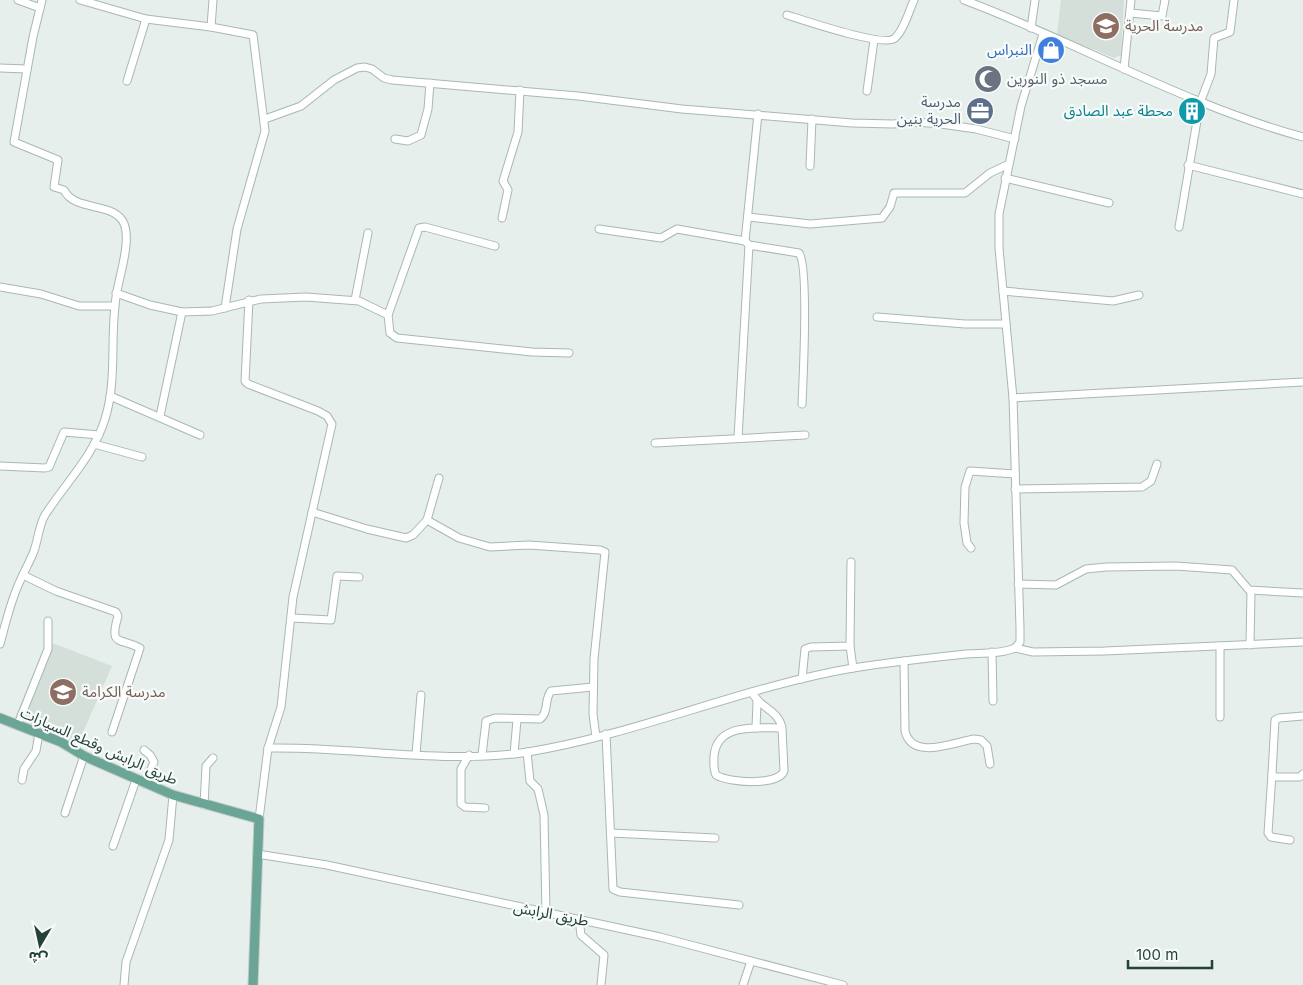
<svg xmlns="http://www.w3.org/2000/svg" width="1303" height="985" font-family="Inter,'Noto Sans Arabic',sans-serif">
<rect width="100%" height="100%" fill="#e6efeb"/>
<g fill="#d4dfda">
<path d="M1061,0H1124L1121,55L1114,58L1057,34Z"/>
<path d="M47,641L112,666L77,746L15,718Z"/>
</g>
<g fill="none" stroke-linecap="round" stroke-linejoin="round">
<g stroke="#a8b8b2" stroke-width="9">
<g id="minor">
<path d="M18,0L40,8"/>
<path d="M80,0L146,19L211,27L253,35L265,131L237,229L225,308"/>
<path d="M964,0C1079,43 1185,105 1303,137"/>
<path d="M1130,13L1162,16L1165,0"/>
<path d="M787,15C803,20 885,48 895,38C904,30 909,11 914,0"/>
<path d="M211,27L213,0"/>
<path d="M1031,28L1035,0"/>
<path d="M0,68L27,69"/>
<path d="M1124,69L1131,0"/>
<path d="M127,81L146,19"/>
<path d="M867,91L874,40"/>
<path d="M265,119L301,106L334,80L357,68L365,67L372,69L384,78L392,80L578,96L682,109L852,123L893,124L916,122L941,124L976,129L1015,139"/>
<path d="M395,139L408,141L421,135L428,109L430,83"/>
<path d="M1188,165L1303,194"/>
<path d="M810,166L812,119"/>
<path d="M1005,178L1109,203"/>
<path d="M748,217L810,224L882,218L890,207L894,193H965L990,173L1007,165"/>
<path d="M502,218L508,190L503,181L518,132L520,90"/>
<path d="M1179,227L1200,103L1211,74L1214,38L1230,32L1234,0"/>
<path d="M599,229L661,238L677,229L745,241L749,245"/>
<path d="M745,241L758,114"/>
<path d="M0,287L41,294L79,306H115"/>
<path d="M1003,291L1113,301L1139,295"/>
<path d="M116,293L150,305L182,312L212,311L261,299L306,297L359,301L388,315L419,228L425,227L495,246"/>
<path d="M249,300L245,381L248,384L318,411L327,416L332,424L293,597L281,707L268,748"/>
<path d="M355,300L368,233"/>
<path d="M388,315L390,333L397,338L532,352L569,353"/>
<path d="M877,317L965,324H1006"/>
<path d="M110,396L200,435"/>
<path d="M1013,398L1303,382"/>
<path d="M160,416L182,312"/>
<path d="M738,438L749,245L799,253C809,265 803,381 802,404"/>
<path d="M655,443L805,435"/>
<path d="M94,444L142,457"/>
<path d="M0,466L45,468L49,467L64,432L99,435"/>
<path d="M1015,489L1142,487L1151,481L1157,464"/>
<path d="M312,512L367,529L406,538L413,535L427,520L439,478"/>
<path d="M427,520L459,538L490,547L529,545L600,550L605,552L594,659L593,714L596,737"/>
<path d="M971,548L967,543L964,523L965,487L970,471L1015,474"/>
<path d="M23,575L56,591L116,612L118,616C109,647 119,637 140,648L112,732"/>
<path d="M1018,584L1056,585L1086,569L1106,567L1176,566L1232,570L1249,590L1303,593"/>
<path d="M292,618L331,620L337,576L359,577"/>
<path d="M0,644C6,622 11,599 21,579C25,570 30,561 34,551C38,540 39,525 45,515C65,484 94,455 105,419C118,378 109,333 117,291C120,274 133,235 122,220C109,202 74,211 64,190L54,187L58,160L14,142L33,37L42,0"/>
<path d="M1250,645L1251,591"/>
<path d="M850,646L853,668"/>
<path d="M1220,646V717"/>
<path d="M1015,648L1033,652L1105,651L1303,642"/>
<path d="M992,652L993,701"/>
<path d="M904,661L905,731C912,761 954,742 974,739L981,740L987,746L990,764"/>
<path d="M802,679L805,649L811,647L850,646L851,562"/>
<path d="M752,692C759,708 779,710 782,728L784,771C778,786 729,783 716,775C713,769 714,763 714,756C717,722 759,728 782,728"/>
<path d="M1303,716L1279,718L1275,720L1272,774L1275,777H1300L1303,774"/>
<path d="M18,724L48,649V621"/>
<path d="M756,728L757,702"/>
<path d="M606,734L613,889L620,892L739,905"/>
<path d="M144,750L150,755L154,762L145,784"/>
<path d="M527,752L530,781L538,789L544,815L546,913"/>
<path d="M416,754L421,695"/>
<path d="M514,754L517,720"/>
<path d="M469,755L461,769V804L465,807L485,808"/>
<path d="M482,755L486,721L495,718L540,719C549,713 544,699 551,691L593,687"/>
<path d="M1272,774L1268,833L1271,837L1290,840"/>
<path d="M22,780L24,769L36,751L39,733"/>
<path d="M204,805L206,766L213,758"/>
<path d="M65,813L84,756"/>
<path d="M259,819L268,748C353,746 444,765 528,752C638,734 742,687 853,668C890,662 928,658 966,654C981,653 1002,654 1015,648L1020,642V628L1013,398L999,248V214L1021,106L1043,34"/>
<path d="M611,833L715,838"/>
<path d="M113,846L136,780"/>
<path d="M257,854L327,865L660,937L843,985"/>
<path d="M579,919L581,935L604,955L601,985"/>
<path d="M124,985L126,962L169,840L173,795"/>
<path d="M743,985L751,961"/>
</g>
</g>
<g stroke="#c2cac8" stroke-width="11">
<path id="major" d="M0,718L61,742L84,756L173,795L259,819L253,985"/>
</g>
<use href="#minor" stroke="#fff" stroke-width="7"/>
<use href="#major" stroke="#6aa596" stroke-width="9"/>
</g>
<defs>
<g id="school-disc" transform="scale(1.4375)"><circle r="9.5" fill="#8d6e63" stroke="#f7fbf9"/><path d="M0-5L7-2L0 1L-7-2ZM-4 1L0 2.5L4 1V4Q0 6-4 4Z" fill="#fff"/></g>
<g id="shop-disc" transform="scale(1.4375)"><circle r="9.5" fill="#3f7fe0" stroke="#f7fbf9"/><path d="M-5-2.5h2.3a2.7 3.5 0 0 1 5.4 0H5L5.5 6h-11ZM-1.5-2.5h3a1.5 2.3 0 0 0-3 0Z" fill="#fff"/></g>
<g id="mosque-disc" transform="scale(1.4375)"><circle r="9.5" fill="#6b7280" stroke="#f7fbf9"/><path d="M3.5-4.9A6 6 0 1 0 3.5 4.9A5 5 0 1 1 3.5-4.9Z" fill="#fff"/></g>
<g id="office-disc" transform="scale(1.4375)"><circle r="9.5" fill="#5c6f8a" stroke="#f7fbf9"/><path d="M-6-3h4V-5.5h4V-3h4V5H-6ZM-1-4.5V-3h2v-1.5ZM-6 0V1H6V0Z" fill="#fff"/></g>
<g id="building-disc" transform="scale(1.4375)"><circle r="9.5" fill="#0f9aa8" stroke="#f7fbf9"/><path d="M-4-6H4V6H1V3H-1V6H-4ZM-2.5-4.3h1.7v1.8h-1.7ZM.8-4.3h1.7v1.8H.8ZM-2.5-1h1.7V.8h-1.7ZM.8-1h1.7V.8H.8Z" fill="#fff"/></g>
</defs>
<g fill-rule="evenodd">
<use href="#school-disc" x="1106" y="26"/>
<use href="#shop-disc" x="1051" y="50"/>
<use href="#mosque-disc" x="988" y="79"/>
<use href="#office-disc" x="980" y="111"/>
<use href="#building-disc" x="1192" y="111"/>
<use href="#school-disc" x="63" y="692"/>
</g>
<g text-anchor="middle" stroke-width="4.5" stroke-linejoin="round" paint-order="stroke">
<g font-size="15" fill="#785e54" stroke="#f7fbf9" text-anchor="start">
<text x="1125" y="31">مدرسة الحرية</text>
<text x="82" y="697">مدرسة الكرامة</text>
</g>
<g font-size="15" fill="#366cbe" stroke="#f7fbf9" text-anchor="end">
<text x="1032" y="55">النبراس</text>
</g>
<g font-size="15" fill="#5b616d" stroke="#f7fbf9" text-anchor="start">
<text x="1007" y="84">مسجد ذو النورين</text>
</g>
<g font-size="15" fill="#4e5e75" stroke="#f7fbf9" text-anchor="end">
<text x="961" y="107">مدرسة<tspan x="961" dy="17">الحرية بنين</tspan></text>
</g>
<g font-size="15" fill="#0d838f" stroke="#f7fbf9" text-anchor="end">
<text x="1173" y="116">محطة عبد الصادق</text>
</g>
<g font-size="15" fill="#24423a" stroke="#f7fbf9">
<text transform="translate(99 746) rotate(24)" y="5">طريق الرابش وقطع السيارات</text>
<text transform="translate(551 914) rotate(11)" y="5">طريق الرابش</text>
</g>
</g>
<g transform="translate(40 945) rotate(189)" stroke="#f7fbf9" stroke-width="4" paint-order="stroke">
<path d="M0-4L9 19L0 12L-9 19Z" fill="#24423a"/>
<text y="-8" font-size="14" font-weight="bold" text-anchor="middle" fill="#24423a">ش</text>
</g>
<path d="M1128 960v8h84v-8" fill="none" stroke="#24423a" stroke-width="2.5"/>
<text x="1136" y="960" font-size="15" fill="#24423a" stroke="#f7fbf9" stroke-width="4" paint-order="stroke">100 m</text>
</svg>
